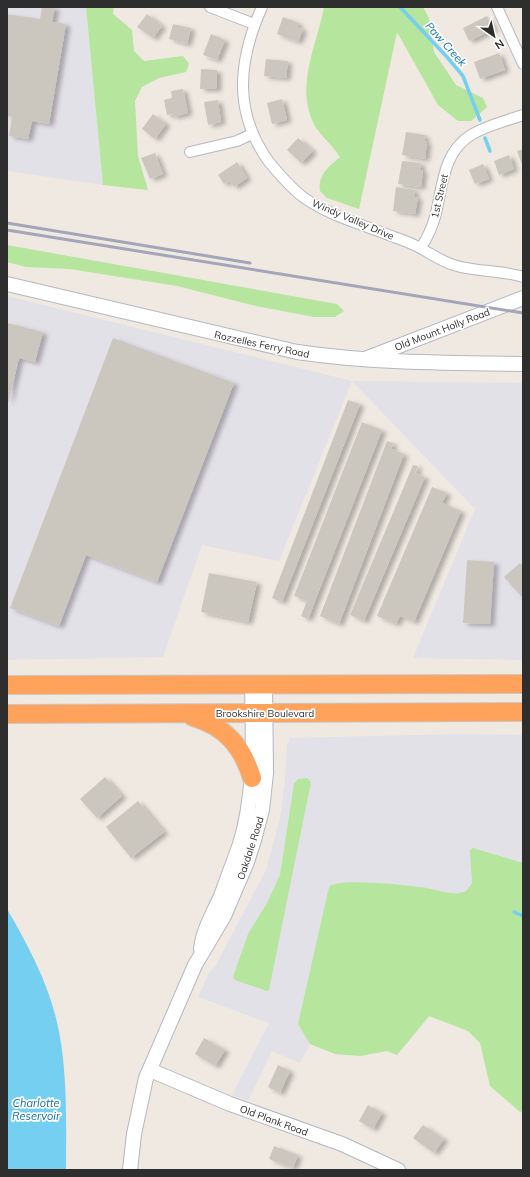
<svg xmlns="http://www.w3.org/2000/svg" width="530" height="1177" font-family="Mulish,sans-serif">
<defs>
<filter id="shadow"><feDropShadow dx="4.5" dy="2.5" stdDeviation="2" flood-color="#0004"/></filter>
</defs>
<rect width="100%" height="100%" fill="#efe9e1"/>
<g fill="#e3e1e8">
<path d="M7,7H86L103,185L7,171Z"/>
<path d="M7,296L352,381L523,383V660L413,658L475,509L352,381L279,561L202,545L163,657L7,660Z"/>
<path d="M461,734L523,735V907L397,1055L321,1023L300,1063L272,1051L248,1101L232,1095L269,1023L198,997L209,973L216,965L266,870L280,818L285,779L287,745L290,738Z"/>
</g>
<g fill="#b6e59e">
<path d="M86,7H114L113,14L132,30L134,51L144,61L183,56L189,64L186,72L159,78L142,87L135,101L138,156L148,190L103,185Z"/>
<path d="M324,7H423L429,18L434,52L456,85L483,98L487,107L471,121H458L438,105L397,32L359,209L327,198L320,191C318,175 328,167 340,157C333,146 322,137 315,126C294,87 317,46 324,7Z"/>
<path d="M7,245L337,304L344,311L335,317H314L256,306L177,286L70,269L26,267L7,262Z"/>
<path d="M307,778L311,782L269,990L267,991L235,980L233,977L248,934L267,903L280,875L294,784L298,779Z"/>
<path d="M473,848L523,863V1111L520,1112L490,1086L480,1043L468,1031L429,1016L397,1055L387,1051L360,1056L335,1054L310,1044L298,1024L329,887C339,877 410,886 427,888C438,890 455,897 466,891C468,889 471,885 472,883L470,850Z"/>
</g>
<path fill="#75cff0" d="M7,909C27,943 46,979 56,1018C68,1067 66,1119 66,1170H7Z"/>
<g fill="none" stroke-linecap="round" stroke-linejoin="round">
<g stroke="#75cff0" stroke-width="3.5">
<path d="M400,7L447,57L463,76L480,120"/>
<path d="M485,138L490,151"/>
<path d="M514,912L523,916"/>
</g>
</g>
<g fill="#cbc7bf" filter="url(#shadow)">
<path d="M42,7H55L52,22L66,24L49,124L32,121L28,139L9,136L12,117L7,116V14L40,19Z"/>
<path d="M147,14L162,26L153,38L137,27Z"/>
<path d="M487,16L494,29L469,41L463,28Z"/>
<path d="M283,17L299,23L297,27L303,29L298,42L277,34Z"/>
<path d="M173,24L191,28L187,44L169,39Z"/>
<path d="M211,34L225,40L217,60L203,55Z"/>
<path d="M499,53L505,70L480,79L474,62Z"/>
<path d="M266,59L288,61L286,78L264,76Z"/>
<path d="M201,69L217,70V89H200Z"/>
<path d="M183,89L188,113L173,117V114L167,115L164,100L172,98L171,91Z"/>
<path d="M282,99L287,120L272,124L267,103Z"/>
<path d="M218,100L221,122L208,125L204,102Z"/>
<path d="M153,114L166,124L155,139L142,129Z"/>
<path d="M406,132L425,135L424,141L427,142L425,159L402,155Z"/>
<path d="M298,138L313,151L301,163L287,150Z"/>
<path d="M523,149V167L517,151Z"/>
<path d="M155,153L163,174L150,179L141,158Z"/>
<path d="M509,155L514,169L499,175L494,161Z"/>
<path d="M402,161L421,163L420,170H423L421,187L398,184Z"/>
<path d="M237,162L247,178L234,187L229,181L224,184L218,175Z"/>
<path d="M483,164L489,179L475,184L469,170Z"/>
<path d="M396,187L415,190L414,197H418L415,214L393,211Z"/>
<path d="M7,323L43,332L35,362L19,358L8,404Z"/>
<path d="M113,338L234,383L157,582L86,555L59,626L10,608Z"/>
<path d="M348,400L360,404L282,602L272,598Z"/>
<path d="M362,422L382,430L308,619L301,616L307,601L294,596Z"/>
<path d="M387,441L393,443L391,449L404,454L339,624L320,616Z"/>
<path d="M413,465L418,466L415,473L425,477L364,621L350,615Z"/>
<path d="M432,487L447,493L442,503L461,511L414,622L400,616L396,624L377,616Z"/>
<path d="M467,560L494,562L490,624L463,623Z"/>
<path d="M520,563L523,566V598L504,577Z"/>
<path d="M209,573L257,582L248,622L201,612Z"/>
<path d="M105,777L122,796L97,818L80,799Z"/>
<path d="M138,801L164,832L131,858L106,827Z"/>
<path d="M204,1038L225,1050L215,1066L195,1054Z"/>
<path d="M278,1065L290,1071L280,1093L268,1087Z"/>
<path d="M368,1105L382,1113L373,1129L359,1121Z"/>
<path d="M423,1125L444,1139L434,1153L413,1138Z"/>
<path d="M274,1146L298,1155L293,1168L269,1159Z"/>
</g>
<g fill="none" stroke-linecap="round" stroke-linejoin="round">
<g stroke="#b4b7c1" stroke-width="12">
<g id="street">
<path d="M210,7L254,24"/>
<path d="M262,7C238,61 233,112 269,162C279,174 290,187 303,197C329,216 364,225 394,237C403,240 413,244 422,249C433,255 444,263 457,266C479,272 502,270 523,277"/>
<path d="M497,7L523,64"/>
<path d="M190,152L237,141L252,134"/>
<path d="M421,248C427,238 432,228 435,217C443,187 442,153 471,135C487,125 506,121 523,115"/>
</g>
</g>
<g stroke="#b4b7c1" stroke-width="16">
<g id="secondary">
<path d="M7,284L297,352C372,363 447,363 523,364"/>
<path d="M365,359L523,298"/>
<path d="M201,949C203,930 213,914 221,896C227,880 233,863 239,847C256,795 253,739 252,685"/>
<path d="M150,1070L230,1104L342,1144L398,1170"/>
<path d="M130,1170L134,1134L146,1078L195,965L224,916L247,862L254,840L262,810L266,773L265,684"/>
</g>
</g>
<g stroke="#c9c9c9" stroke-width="20">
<g id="highway">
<path d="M7,685L523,684"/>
<path d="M7,714L523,712"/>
<path d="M193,717C226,727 242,746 252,778"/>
</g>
</g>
<use href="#street" stroke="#fff" stroke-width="10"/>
<use href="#secondary" stroke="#fff" stroke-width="14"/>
<use href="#highway" stroke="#ffa35c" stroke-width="18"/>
<g stroke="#a3a6b8" stroke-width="3">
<path d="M7,223L250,263"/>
<path d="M7,230L523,313"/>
</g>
</g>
<g text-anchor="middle" stroke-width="3.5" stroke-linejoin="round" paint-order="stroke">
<g font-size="10" fill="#2e2e2e" stroke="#fff">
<text transform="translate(439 196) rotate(-77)" y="4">1st Street</text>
<text transform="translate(353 219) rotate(23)" y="4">Windy Valley Drive</text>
<text transform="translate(442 329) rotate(-21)" y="4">Old Mount Holly Road</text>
<text transform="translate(262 344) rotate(12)" y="4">Rozzelles Ferry Road</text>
<text x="265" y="717">Brookshire Boulevard</text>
<text transform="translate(250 848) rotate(-72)" y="4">Oakdale Road</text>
<text transform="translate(274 1120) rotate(20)" y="4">Old Plank Road</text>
</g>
<g font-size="11" font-style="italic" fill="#0d6fa3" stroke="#fff">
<text transform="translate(446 44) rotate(48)" y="4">Paw Creek</text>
<text x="36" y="1107">Charlotte<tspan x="36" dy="13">Reservoir</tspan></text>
</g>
</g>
<rect width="530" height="1177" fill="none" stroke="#2e2e2e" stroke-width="16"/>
<g transform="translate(494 36) rotate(146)" stroke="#ffffff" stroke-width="3" paint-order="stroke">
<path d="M0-3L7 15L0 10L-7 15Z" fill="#2e2e2e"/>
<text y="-6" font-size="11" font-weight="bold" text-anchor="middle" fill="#2e2e2e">N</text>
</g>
</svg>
